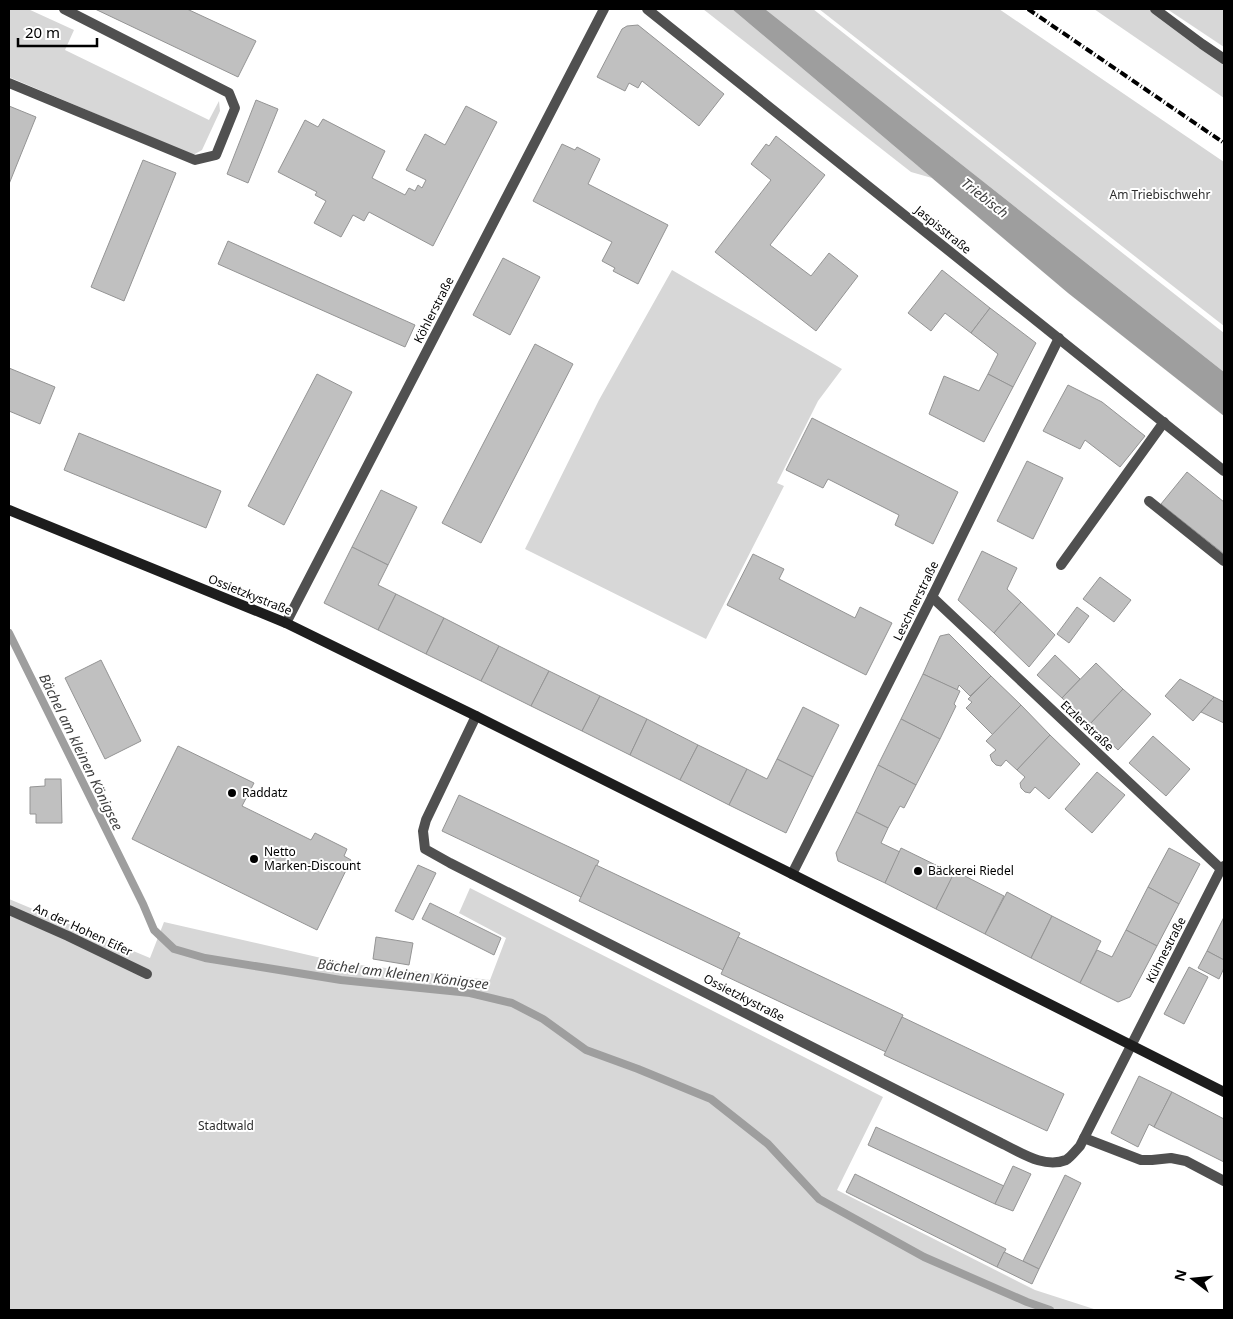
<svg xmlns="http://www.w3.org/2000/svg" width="1233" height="1319" font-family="'Noto Sans',sans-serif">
<rect width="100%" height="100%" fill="#fff"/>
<g fill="#d7d7d7">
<path d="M9,9H28L74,30L65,50L209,120L219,101L220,111L202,150L193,155L9,77Z"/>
<path d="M703,9H732L932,178L911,172Z"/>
<path d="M765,9H813L1224,333V372Z"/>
<path d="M819,9H999L1224,162V326Z"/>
<path d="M1094,9H1155L1224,61V98Z"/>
<path d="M1167,9H1224V47Z"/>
<path d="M672,270L842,369L818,401L777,483L784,486L706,639L525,549L599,400Z"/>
<path d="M470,888L883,1097L837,1190L1035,1290L1097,1310H9V899L150,958L164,922L343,963L490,980L506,938L459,913Z"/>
</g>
<path fill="#9e9e9e" d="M732,9H765L1224,372V416L1068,293Z"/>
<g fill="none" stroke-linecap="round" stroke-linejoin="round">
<path stroke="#9e9e9e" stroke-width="8" d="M9,633L143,904L154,930L174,949L205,958L341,980L470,993L512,1003L543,1019L586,1050L638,1069L711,1099L768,1144L819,1199L924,1257L1027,1302L1050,1310"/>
</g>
<g fill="#c0c0c0" stroke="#949494">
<path d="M95,9H187L256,41L238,77Z"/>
<path d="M638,25L724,94L699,126L642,81L638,88L629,83L625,91L597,77L622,29L627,26Z"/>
<path d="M256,100L278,109L248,183L227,174Z"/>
<path d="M9,106L36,117L9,184Z"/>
<path d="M466,106L497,122L433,246L369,212L364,221L353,215L341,237L314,223L326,201L315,195L317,192L278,172L305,120L318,127L323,119L385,151L372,178L405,195L409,188L415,191L418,185L422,188L426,180L406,170L425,134L445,145Z"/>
<path d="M776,136L825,175L770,245L811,276L829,253L858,276L816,331L715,252L771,180L751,164L766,144L769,146Z"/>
<path d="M562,144L575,150L577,147L600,159L588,184L668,225L638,284L613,271L615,268L602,261L612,242L533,201Z"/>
<path d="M143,160L176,173L124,301L91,287Z"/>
<path d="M228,241L415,325L405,347L218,264Z"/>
<path d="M503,258L540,277L510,335L473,315Z"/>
<path d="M942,270L990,308L971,333L945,313L931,331L908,313Z"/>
<path d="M990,308L1036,343L1013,387L988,374L998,354L971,333Z"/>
<path d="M535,344L573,364L481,543L442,523Z"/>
<path d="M9,368L55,387L40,424L9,411Z"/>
<path d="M317,374L352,392L284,525L248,506Z"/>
<path d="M988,374L1013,387L984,442L929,414L944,376L979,391Z"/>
<path d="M1068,385L1102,402L1145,436L1120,467L1085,440L1080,449L1043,431Z"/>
<path d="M812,418L958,492L933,544L895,525L899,515L893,512L828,479L823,488L786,470Z"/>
<path d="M79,433L221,491L206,528L64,470Z"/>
<path d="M1027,461L1063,478L1033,539L997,521Z"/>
<path d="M1187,472L1224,502V554L1161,504Z"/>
<path d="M381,490L417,507L388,565L352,547Z"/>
<path d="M352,547L388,565L378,585L396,594L378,630L324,603Z"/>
<path d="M982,551L1017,568L1007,589L1021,602L994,633L958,600Z"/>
<path d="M753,554L784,569L779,579L855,618L860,607L892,623L866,675L727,605Z"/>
<path d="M1100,577L1131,600L1114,622L1083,599Z"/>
<path d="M396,594L444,618L426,654L378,630Z"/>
<path d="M1021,602L1055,635L1029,667L994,633Z"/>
<path d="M1077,607L1089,616L1069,643L1057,634Z"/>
<path d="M444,618L499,646L481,681L426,654Z"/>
<path d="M949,634L991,676L970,696L959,685L957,690L923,674L940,636Z"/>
<path d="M499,646L549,671L531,706L481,681Z"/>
<path d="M1055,655L1080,679L1062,698L1037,675Z"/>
<path d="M101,660L141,741L105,759L65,678Z"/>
<path d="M1096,663L1123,689L1090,724L1062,698Z"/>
<path d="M549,671L600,696L582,731L531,706Z"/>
<path d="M923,674L960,691L954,704L956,706L940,739L901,719Z"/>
<path d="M991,676L1021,705L993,735L966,708L972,702L968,699Z"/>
<path d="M1180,679L1214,697L1193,721L1165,696Z"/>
<path d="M1123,689L1151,714L1118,750L1090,724Z"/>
<path d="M600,696L647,719L630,755L582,731Z"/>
<path d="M1214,697L1224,702V723L1201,712Z"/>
<path d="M1021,705L1050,735L1017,770L1006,760L1001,766L996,765L992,761L990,755L996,750L986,741Z"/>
<path d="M803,707L839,725L813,777L777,759Z"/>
<path d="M647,719L698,745L680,780L630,755Z"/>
<path d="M901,719L940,739L916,785L878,765Z"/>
<path d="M1050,735L1080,764L1049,799L1035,787L1030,793L1025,792L1021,788L1020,783L1025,777L1017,770Z"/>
<path d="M1153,736L1190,769L1166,796L1129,763Z"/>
<path d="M698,745L747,769L729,805L680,780Z"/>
<path d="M178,746L254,783L242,806L311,840L315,833L347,849L344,856L351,860L317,930L132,839Z"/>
<path d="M777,759L813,777L786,833L729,805L747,769L767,779Z"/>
<path d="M878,765L916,785L904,808L900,806L888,828L856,812Z"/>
<path d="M1097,772L1125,795L1092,833L1065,809Z"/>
<path d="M45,779H61L62,823H36V814H30V787L45,786Z"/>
<path d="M459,795L599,861L581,897L442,831Z"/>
<path d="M856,812L888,828L881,843L900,852L885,883L838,861L836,853Z"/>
<path d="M901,848L954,874L936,909L885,883Z"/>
<path d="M1169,848L1200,864L1179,904L1148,887Z"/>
<path d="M418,865L436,873L413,920L395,911Z"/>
<path d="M596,865L740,933L723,970L579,901Z"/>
<path d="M955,871L1004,896L985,934L936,909Z"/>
<path d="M1148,887L1179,904L1157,946L1126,930Z"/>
<path d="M1007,892L1052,916L1031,958L985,934Z"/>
<path d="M430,903L501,938L494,955L422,919Z"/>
<path d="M1052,916L1101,941L1080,983L1031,958Z"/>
<path d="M1224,917V960L1207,951Z"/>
<path d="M1126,930L1157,946L1130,997L1118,1002L1080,983L1097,950L1112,957Z"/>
<path d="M376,937L413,943L409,965L373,959Z"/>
<path d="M738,937L903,1015L886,1052L721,974Z"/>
<path d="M1207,951L1224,960V968L1219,979L1198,968Z"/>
<path d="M1189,967L1208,977L1184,1024L1164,1014Z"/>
<path d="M902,1017L1064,1094L1047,1131L884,1055Z"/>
<path d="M1139,1076L1172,1092L1154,1127L1149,1124L1138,1147L1111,1133Z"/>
<path d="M1172,1092L1224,1119V1162L1154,1127Z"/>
<path d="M876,1127L1004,1186L995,1204L868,1145Z"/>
<path d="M1013,1166L1031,1174L1013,1211L995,1204Z"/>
<path d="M855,1174L1006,1249L997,1267L846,1192Z"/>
<path d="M1065,1175L1081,1183L1039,1269L1023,1261Z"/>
<path d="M1004,1252L1039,1269L1032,1284L997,1267Z"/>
</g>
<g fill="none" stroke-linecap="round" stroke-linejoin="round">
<g stroke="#505050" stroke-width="10">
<path d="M1149,501L1224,561"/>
<path d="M1061,565L1164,422"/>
<path d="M9,910L68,936L147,974"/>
<path d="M1084,1138L1141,1160H1152L1171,1158L1186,1161L1224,1181"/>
</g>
<g stroke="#505050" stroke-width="10">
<path d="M647,9L1224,471"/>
<path d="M1155,9L1202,44L1224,59"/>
<path d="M9,83L195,160L216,155L235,108L229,93L64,9"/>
<path d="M932,597L1221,869"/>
<path d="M286,623L604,9"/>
<path d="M476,716L426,820L423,831L425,849L450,863L1001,1143C1020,1152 1044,1169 1066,1160C1071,1157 1076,1150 1080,1146L1221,869L1224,866"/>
<path d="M792,874L932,597L1059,338"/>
</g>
<path stroke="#1d1d1d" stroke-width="10" d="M9,510L286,623L476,716L792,874L1224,1092"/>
<path stroke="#000" stroke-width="4" stroke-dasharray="8 2.5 1 2.5" stroke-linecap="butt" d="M1028,9L1224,143"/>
</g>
<g fill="#000" stroke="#fff" stroke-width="2">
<circle cx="232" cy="793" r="5"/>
<circle cx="254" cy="859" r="5"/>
<circle cx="918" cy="871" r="5"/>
</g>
<g text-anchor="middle" stroke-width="4" stroke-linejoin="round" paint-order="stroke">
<g font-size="12" fill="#2e2e2e" stroke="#fff">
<text x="1160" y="199">Am Triebischwehr</text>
<text x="226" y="1130">Stadtwald</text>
</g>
<g font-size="12" fill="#000" stroke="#fff">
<text transform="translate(943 230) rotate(39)" y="4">Jaspisstraße</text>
<text transform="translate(434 310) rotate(-63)" y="4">Köhlerstraße</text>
<text transform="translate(250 595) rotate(22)" y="4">Ossietzkystraße</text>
<text transform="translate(916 601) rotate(-64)" y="4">Leschnerstraße</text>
<text transform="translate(1087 726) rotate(43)" y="4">Etzlerstraße</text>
<text transform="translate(83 930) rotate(25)" y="4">An der Hohen Eifer</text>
<text transform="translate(1166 950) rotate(-63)" y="4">Kühnestraße</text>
<text transform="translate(744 998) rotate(27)" y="4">Ossietzkystraße</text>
</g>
<g font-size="12" fill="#000" stroke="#fff" text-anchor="start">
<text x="242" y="797">Raddatz</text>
<text x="264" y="856">Netto<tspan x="264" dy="14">Marken-Discount</tspan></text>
<text x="928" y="875">Bäckerei Riedel</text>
</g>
<g font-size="14" font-style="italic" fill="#3f3f3f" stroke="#fff">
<text transform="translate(985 198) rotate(38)" y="5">Triebisch</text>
<text transform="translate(81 752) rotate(64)" y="5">Bächel am kleinen Königsee</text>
<text transform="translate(403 974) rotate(7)" y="5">Bächel am kleinen Königsee</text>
</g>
</g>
<rect width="1233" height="1319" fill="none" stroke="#000000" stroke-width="20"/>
<g transform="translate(1193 1279) rotate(286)" stroke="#ffffff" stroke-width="4" paint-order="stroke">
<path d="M0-4L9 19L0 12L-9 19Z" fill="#000000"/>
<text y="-8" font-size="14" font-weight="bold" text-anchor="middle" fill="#000000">N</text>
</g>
<path d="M18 38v8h79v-8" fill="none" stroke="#000000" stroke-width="2.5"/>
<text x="25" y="38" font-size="15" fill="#000000" stroke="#ffffff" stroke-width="4" paint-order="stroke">20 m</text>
</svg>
